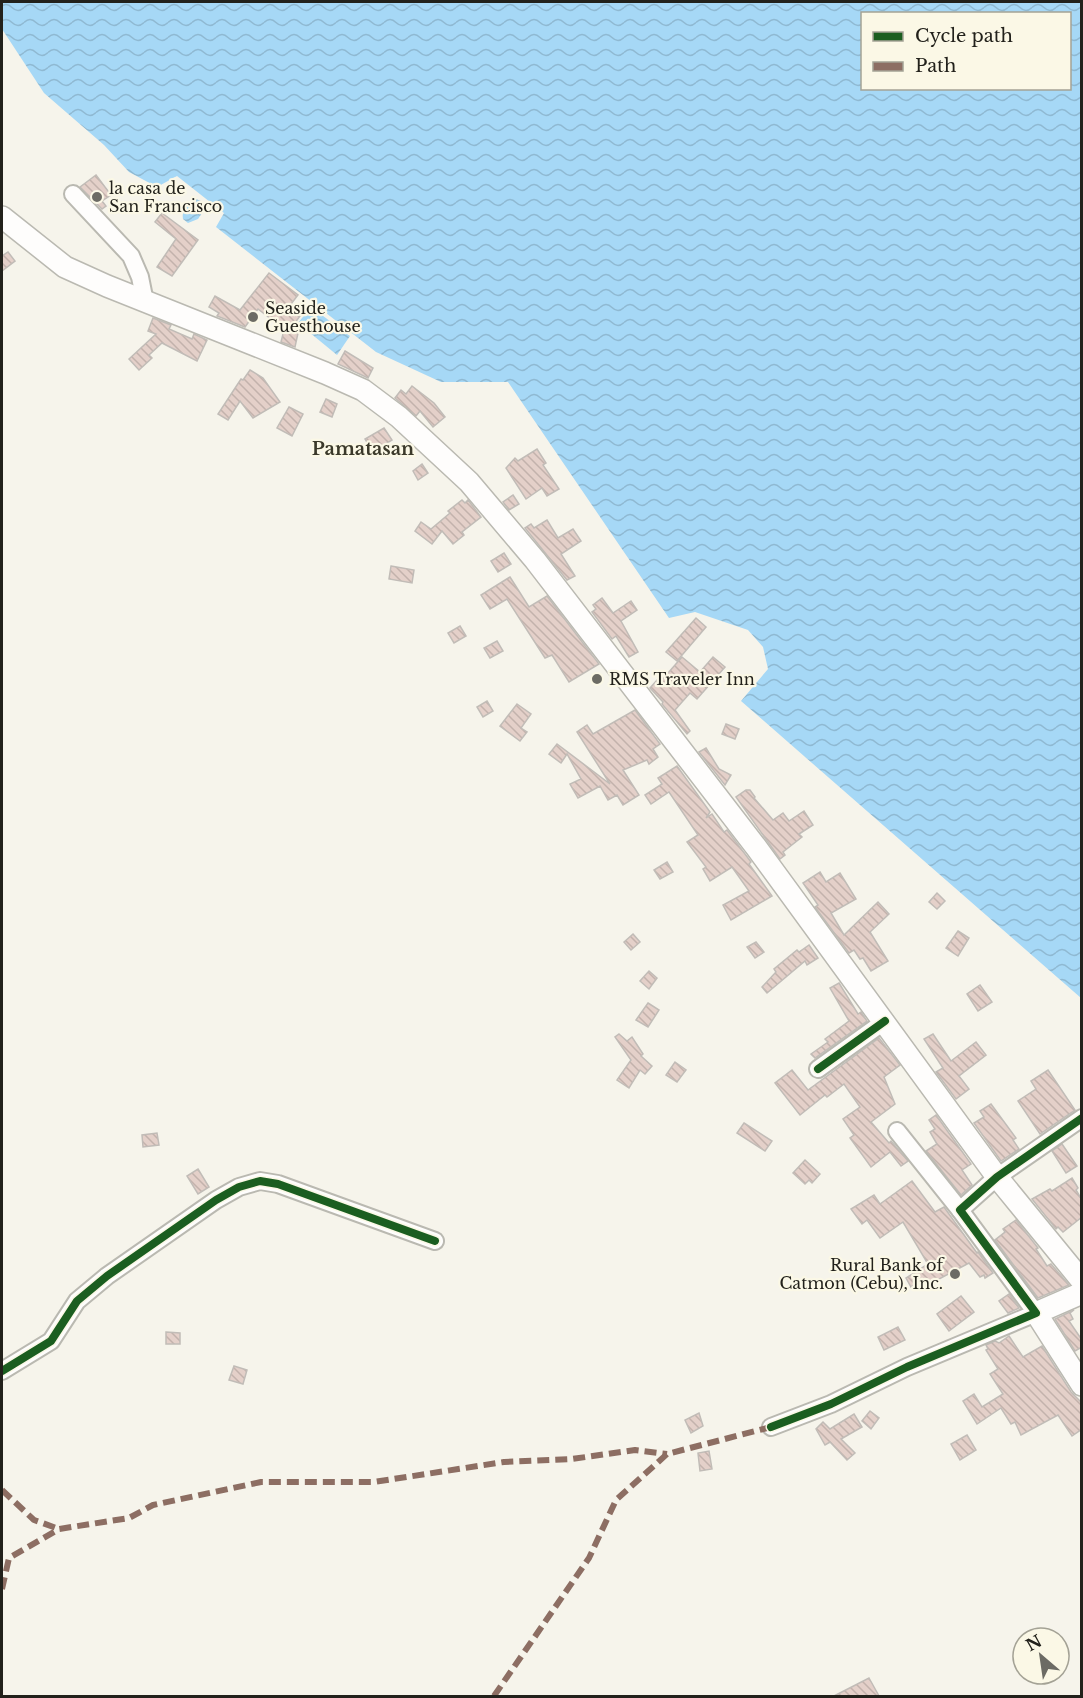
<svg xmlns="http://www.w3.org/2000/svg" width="1083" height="1698" font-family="'Libre Baskerville',serif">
<defs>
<pattern id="water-waves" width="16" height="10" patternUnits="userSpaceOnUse" patternTransform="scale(1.5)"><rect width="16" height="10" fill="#a6d8f6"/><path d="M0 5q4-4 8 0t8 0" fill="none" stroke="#8fb9d2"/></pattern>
<pattern id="building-back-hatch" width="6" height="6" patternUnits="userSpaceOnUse" patternTransform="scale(1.5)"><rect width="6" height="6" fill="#e4d0c9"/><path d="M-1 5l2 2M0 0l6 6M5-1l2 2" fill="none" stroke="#c3b2ac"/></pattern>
</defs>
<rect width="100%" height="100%" fill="#f6f4eb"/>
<g fill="url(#water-waves)" fill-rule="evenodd">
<path d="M2,2H1081V998L741,701L768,669L763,647L748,630L695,612L669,618L508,382H441L376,352L216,227L224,213L177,176L157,187L129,172L104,145L44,93L2,29ZM862,14H1070V88H862Z"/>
<path d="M196,199L203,202L204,210L198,219L188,223L183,219C181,210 188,201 196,199Z"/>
<path d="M311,307L350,336L337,355L298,323Z"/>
</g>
<g fill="url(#building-back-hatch)" stroke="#c1bcb7" stroke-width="1.5">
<path d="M96,175L111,195L102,201L106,206L102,209L80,187Z"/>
<path d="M162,213L198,240L172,276L157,267L176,239L155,222Z"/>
<path d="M8,252L15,261L2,271V256Z"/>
<path d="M269,273L298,295L288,308L300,316L289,331L298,333L295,347L281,342L284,330H285L258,309L245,327L217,316L219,313L209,307L215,296L240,310Z"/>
<path d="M153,318L171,325L169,329L192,339L194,334L207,340L197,361L162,343L149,355L152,358L139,370L129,359L156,334L148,331Z"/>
<path d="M345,351L373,368L368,378L338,364Z"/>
<path d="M250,370L263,378L280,402L253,418L240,401L228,420L218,414L241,379L243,380Z"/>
<path d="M412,386L434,403L445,417L433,427L420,411L416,416L395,398L401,390L406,394Z"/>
<path d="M326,399L337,404L332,417L320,412Z"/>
<path d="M289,407L303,414L292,436L277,428Z"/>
<path d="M384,428L392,440L373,452L365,439Z"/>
<path d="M537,449L546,463L543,465L559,489L547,496L542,488L526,499L506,468L515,458L518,461Z"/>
<path d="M422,464L428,473L418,480L413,471Z"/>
<path d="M513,495L519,504L509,510L503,502Z"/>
<path d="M462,500L465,503L468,500L481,517L462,532L464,535L453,544L442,531L432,544L415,531L421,522L431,529L450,513L448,511Z"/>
<path d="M547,520L558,538L573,529L581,541L561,554L575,576L567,580L525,528L531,524L534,528Z"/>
<path d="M504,553L511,564L498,572L491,561Z"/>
<path d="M391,566L414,570L412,583L389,579Z"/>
<path d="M510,577L529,607L547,596L599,664L569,682L552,655L545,658L507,599L490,609L481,595Z"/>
<path d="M602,598L613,613L631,601L637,610L621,621L638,652L629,657L616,636L612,639L592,612L596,609L593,605Z"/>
<path d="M696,618L706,627L677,661L666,652Z"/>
<path d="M460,626L466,636L454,643L448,633Z"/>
<path d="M497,641L503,651L490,658L484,648Z"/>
<path d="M682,657L700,672L713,657L725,667L697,699L690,693L675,710L690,731L687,734L662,704L663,702L650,688L658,679L661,681Z"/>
<path d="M487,701L493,711L483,717L477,707Z"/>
<path d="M517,704L531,714L521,728L527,732L520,741L500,726Z"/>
<path d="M635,710L660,744L653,749L658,757L649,764L647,760L623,770L639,795L623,805L617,795L608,800L600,786L578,798L570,784L581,779L567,754L561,763L549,754L557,744L610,784L577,732L587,725L593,734Z"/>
<path d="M726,724L739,729L735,739L722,734Z"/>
<path d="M706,748L719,769L731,775L725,785L699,752Z"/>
<path d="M677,766L710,812L706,818L712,814L724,832L727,830L751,862L749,864L772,896L731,920L723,905L749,891L732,867L710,881L703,869L706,867L687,842L698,835L669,792L651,804L645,795L662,784L658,778Z"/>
<path d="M746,790H750L755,797L754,798L773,820L783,813L789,821L804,811L813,825L799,834L802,837L783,852L785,855L780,859L736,797Z"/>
<path d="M667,862L673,872L660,879L654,870Z"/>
<path d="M820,872L826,882L840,873L856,899L831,913L844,935L878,902L889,914L870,932L888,961L871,971L863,958L860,959L854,950L849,953L815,907L818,905L803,883Z"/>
<path d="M937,893L945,901L937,909L929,902Z"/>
<path d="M958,931L969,938L958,956L946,948Z"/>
<path d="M633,934L640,942L631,950L624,942Z"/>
<path d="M756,942L764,952L755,958L747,947Z"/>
<path d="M809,945L818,958L807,965L805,961L767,993L762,987L776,972L774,969L797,950L799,952Z"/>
<path d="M649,971L657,978L649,989L640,981Z"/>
<path d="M839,983L858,1014L861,1012L867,1021L815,1058L811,1054L828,1042L825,1039L849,1021L830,988Z"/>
<path d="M980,985L992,1002L978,1011L967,994Z"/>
<path d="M648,1003L659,1010L648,1027L636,1020Z"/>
<path d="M619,1034L627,1041L632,1037L643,1054L641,1056L652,1066L645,1074L640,1070L629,1088L617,1080L631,1060L615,1037Z"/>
<path d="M933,1034L951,1061L976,1042L986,1055L959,1076L969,1089L956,1099L936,1072L943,1068L924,1039Z"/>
<path d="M879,1038L900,1065L884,1077L895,1104L871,1122L889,1143L891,1141L908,1161L901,1166L890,1152L871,1167L850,1138L854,1135L843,1119L860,1107L844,1084L827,1097L825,1095L800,1115L775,1083L792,1070L808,1090Z"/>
<path d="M675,1062L686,1070L677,1082L666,1075Z"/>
<path d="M1048,1070L1075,1110L1040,1134L1018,1101L1036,1089L1031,1081Z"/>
<path d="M991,1104L1016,1138L1013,1140L1019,1149L1001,1161L974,1123L984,1117L980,1111Z"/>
<path d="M936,1115L971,1164L962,1170L972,1185L961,1195L926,1151L937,1144L930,1132L935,1129L929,1120Z"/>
<path d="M744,1123L772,1141L765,1151L737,1133Z"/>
<path d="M157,1133L159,1145L143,1147L142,1135Z"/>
<path d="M1062,1144L1077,1166L1066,1173L1052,1151Z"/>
<path d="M805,1160L820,1174L812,1183L809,1180L805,1184L793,1173Z"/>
<path d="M198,1169L209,1187L198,1194L187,1176Z"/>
<path d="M1072,1178L1078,1188L1076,1190L1082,1200V1217L1063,1232L1058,1227L1056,1229L1032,1199L1050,1189L1052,1191Z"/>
<path d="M912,1181L935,1212L944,1207L977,1253L978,1252L993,1273L985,1278L984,1275L980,1277L969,1263L926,1286L922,1280L911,1287L906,1278L928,1264L903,1222L880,1238L867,1220L862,1224L851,1209L874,1195L880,1204Z"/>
<path d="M1016,1220L1038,1248L1036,1249L1047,1266L1051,1264L1069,1285L1038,1298L995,1240L1005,1232L1003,1229Z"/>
<path d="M1009,1294L1019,1308L1008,1313L999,1301Z"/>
<path d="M961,1296L974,1312L949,1331L937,1314Z"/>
<path d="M1074,1310L1070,1313L1073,1319L1069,1321L1082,1340V1347L1075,1351L1055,1319Z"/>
<path d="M898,1327L905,1340L884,1350L878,1337Z"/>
<path d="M166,1332L180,1333V1344H166Z"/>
<path d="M1009,1336L1023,1357L1042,1346L1071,1392L1082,1403V1429L1072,1436L1058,1415L1021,1435L1015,1422L1011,1424L1001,1408L977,1424L963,1401L974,1394L982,1407L1003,1394L990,1374L998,1369L986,1350L988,1349L986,1345L995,1341L999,1343Z"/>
<path d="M234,1366L247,1370L243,1384L229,1380Z"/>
<path d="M870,1411L879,1418L871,1429L862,1421Z"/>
<path d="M699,1413L703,1426L691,1433L685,1420Z"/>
<path d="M854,1414L862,1427L841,1439L855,1453L847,1460L830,1442L825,1445L816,1429L823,1422L830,1429Z"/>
<path d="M967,1435L976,1450L960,1460L951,1444Z"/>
<path d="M709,1451L712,1469L700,1471L698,1453Z"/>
<path d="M869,1678L879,1696H834Z"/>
</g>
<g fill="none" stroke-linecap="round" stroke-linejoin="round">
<g stroke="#bab9b1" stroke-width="20">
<g id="minor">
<path d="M73,194L131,256L140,277L145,302"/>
<path d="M818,1069L885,1021"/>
<path d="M897,1131L960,1210"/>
<path d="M2,1371L51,1341L77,1301L107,1276L216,1200L239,1187L260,1181L278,1184L435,1241"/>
<path d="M771,1427L831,1404L907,1367L1036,1313L960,1210L997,1177L1082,1118"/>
</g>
</g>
<g stroke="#bab9b1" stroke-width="24">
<g id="major">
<path d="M2,217L65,267L107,286L325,373L363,390L399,417L469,482L535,560L756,847L997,1177L1082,1281"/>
<path d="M1082,1293L1036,1313L1082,1385"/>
</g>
</g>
<use href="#minor" stroke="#fefdfc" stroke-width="16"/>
<use href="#major" stroke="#fefdfc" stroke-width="21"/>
<g stroke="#8d6e63" stroke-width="6" stroke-dasharray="12 6" stroke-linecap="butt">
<path d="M2,1490L34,1520L59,1529"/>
<path d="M2,1589L9,1558L59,1529L129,1518L153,1505L261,1482H374L504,1462L572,1459L635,1450L667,1454"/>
<path d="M494,1696L589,1558L616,1500L667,1454L771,1427"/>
</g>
<g stroke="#fbf8e6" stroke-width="11">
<g id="cycleway">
<path d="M818,1069L885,1021"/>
<path d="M2,1371L51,1341L77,1301L107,1276L216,1200L239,1187L260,1181L278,1184L435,1241"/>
<path d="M771,1427L831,1404L907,1367L1036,1313L960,1210L997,1177L1082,1118"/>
</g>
</g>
<use href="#cycleway" stroke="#1b5e20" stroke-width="8"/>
</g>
<g fill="#6c6b64" stroke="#fbf8e6" stroke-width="2">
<circle cx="97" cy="197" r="6"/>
<circle cx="253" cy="317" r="6"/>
<circle cx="597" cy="679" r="6"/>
<circle cx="955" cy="1274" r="6"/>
</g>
<g text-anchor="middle" stroke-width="4.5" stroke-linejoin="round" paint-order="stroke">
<g font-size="16" fill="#22211b" stroke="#fbf8e6" text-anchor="start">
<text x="109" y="194">la casa de<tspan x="109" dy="18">San Francisco</tspan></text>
<text x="265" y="314">Seaside<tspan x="265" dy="18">Guesthouse</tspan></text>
<text x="609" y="685">RMS Traveler Inn</text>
<text x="943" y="1271" text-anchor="end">Rural Bank of<tspan x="943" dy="18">Catmon (Cebu), Inc.</tspan></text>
</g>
<g font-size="18" font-weight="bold" fill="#3b392a" stroke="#fbf8e6">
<text x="363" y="455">Pamatasan</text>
</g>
</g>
<rect width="1083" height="1698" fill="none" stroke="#22211b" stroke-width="6"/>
<rect x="861" y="12" width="210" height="78" fill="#fbf8e6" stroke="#a4a295" stroke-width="1.5"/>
<rect x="873" y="32" width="30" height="9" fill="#1b5e20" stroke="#a4a295" stroke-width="1.5"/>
<text x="915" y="42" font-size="18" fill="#22211b">Cycle path</text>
<rect x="873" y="62" width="30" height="9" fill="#8d6e63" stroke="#a4a295" stroke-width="1.5"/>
<text x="915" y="72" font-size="18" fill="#22211b">Path</text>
<g transform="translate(1041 1656) rotate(331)"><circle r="28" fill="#fbf8e6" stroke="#a4a295" stroke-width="1.5"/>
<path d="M0-4.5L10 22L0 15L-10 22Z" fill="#6c6b64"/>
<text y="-9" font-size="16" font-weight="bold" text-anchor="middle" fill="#22211b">N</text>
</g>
</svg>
